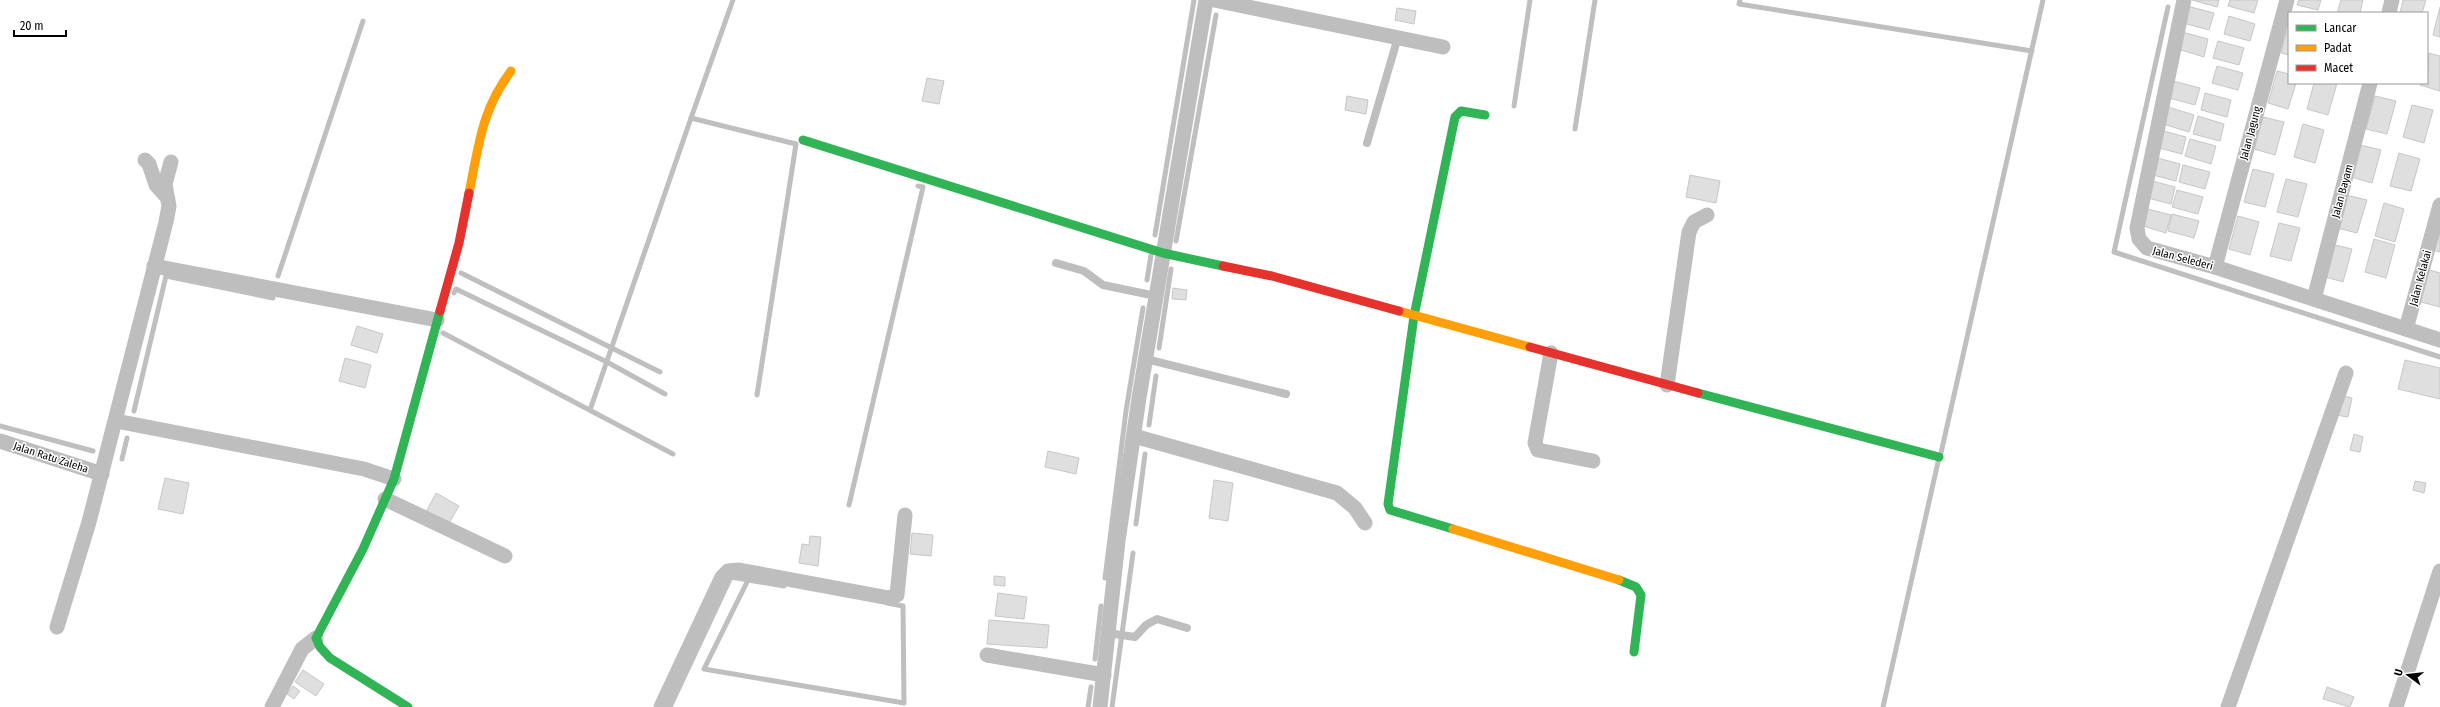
<svg xmlns="http://www.w3.org/2000/svg" width="2440" height="707" font-family="'Fira Sans Condensed',sans-serif">
<rect width="100%" height="100%" fill="#fff"/>
<g fill="none" stroke-linecap="round" stroke-linejoin="round">
<g stroke="#bfbfbf" stroke-width="5">
<path d="M1740,0L1739,4L2032,51"/>
<path d="M2168,7L2114,252L2440,357"/>
<path d="M1514,106L1530,0"/>
<path d="M691,118L733,0"/>
<path d="M1575,129L1595,0"/>
<path d="M1155,235L1194,0"/>
<path d="M1176,241L1216,15"/>
<path d="M461,273L660,372"/>
<path d="M278,276L363,21"/>
<path d="M1147,280L1151,255"/>
<path d="M454,293L456,289L607,362L665,394"/>
<path d="M443,333L673,454"/>
<path d="M1159,348L1171,269"/>
<path d="M590,410L691,118L796,144L757,395"/>
<path d="M134,411L166,276L273,298"/>
<path d="M1149,425L1156,376"/>
<path d="M0,426L93,451"/>
<path d="M1941,453L2043,0"/>
<path d="M122,459L127,438"/>
<path d="M849,505L923,187L918,186"/>
<path d="M1136,524L1145,454"/>
<path d="M1105,578L1126,411L1143,308"/>
<path d="M748,580L704,669L904,703L903,606L887,603"/>
<path d="M1095,659L1101,606"/>
<path d="M670,707L731,577L784,586"/>
<path d="M1088,707L1091,687"/>
<path d="M1112,707L1133,553"/>
<path d="M1883,707L1938,462"/>
</g>
</g>
<g fill="#dfdfdf" stroke="#c7c7c7">
<path d="M2192,0H2219L2217,7Z"/>
<path d="M2230,0H2258L2254,13L2228,6Z"/>
<path d="M2299,0H2321L2318,10L2297,5Z"/>
<path d="M2341,0H2363L2360,13H2337Z"/>
<path d="M2403,0H2426L2422,13H2400Z"/>
<path d="M2187,6L2214,13L2209,30L2183,23Z"/>
<path d="M2440,7V37L2433,35Z"/>
<path d="M1397,8L1416,11L1414,24L1395,20Z"/>
<path d="M2229,16L2255,24L2250,41L2224,34Z"/>
<path d="M2289,24V55L2281,53Z"/>
<path d="M2182,32L2208,39L2204,57L2178,49Z"/>
<path d="M2218,41L2244,48L2239,65L2213,58Z"/>
<path d="M2429,53L2440,56V91L2420,85V83H2427Z"/>
<path d="M2217,66L2243,73L2238,90L2212,83Z"/>
<path d="M2277,71L2289,74V83H2296L2288,109L2268,103Z"/>
<path d="M927,78L944,81L939,104L922,101Z"/>
<path d="M2173,81L2200,88L2195,105L2169,98Z"/>
<path d="M2314,83H2337L2328,115L2307,109Z"/>
<path d="M2205,93L2231,100L2227,117L2201,110Z"/>
<path d="M1347,96L1368,100L1366,114L1345,110Z"/>
<path d="M2375,96L2396,101L2387,134L2366,129Z"/>
<path d="M2412,105L2433,110L2424,143L2403,137Z"/>
<path d="M2168,107L2194,115L2189,132L2163,124Z"/>
<path d="M2198,116L2224,124L2220,141L2193,134Z"/>
<path d="M2263,117L2284,122L2275,155L2254,149Z"/>
<path d="M2303,124L2324,130L2315,163L2294,157Z"/>
<path d="M2160,130L2186,137L2182,154L2155,147Z"/>
<path d="M2190,139L2216,146L2211,164L2185,156Z"/>
<path d="M2360,145L2381,150L2372,183L2351,177Z"/>
<path d="M2399,153L2420,159L2411,191L2390,186Z"/>
<path d="M2154,157L2180,164L2176,181L2149,174Z"/>
<path d="M2183,165L2210,172L2205,189L2179,182Z"/>
<path d="M2253,169L2274,174L2265,207L2244,202Z"/>
<path d="M1690,175L1720,181L1716,203L1686,197Z"/>
<path d="M2286,179L2307,184L2298,217L2277,212Z"/>
<path d="M2149,180L2175,187L2171,204L2144,197Z"/>
<path d="M2177,190L2203,197L2198,214L2172,207Z"/>
<path d="M2346,195L2367,200L2357,233L2337,228Z"/>
<path d="M2384,203L2404,209L2395,242L2375,236Z"/>
<path d="M2144,208L2171,215L2166,233L2140,225Z"/>
<path d="M2172,214L2199,221L2194,238L2168,231Z"/>
<path d="M2238,216L2259,222L2250,255L2229,249Z"/>
<path d="M2440,219V252L2429,249Z"/>
<path d="M2279,223L2300,228L2291,261L2270,256Z"/>
<path d="M2374,239L2395,245L2386,278L2365,272Z"/>
<path d="M2331,244L2352,249L2343,282L2322,276Z"/>
<path d="M2426,269L2440,273V307L2417,301Z"/>
<path d="M1173,288L1187,290L1186,300L1172,299Z"/>
<path d="M357,326L383,334L377,353L351,345Z"/>
<path d="M345,358L371,365L365,388L339,381Z"/>
<path d="M2405,360L2440,368V399L2398,389Z"/>
<path d="M2340,395L2352,398L2348,417L2335,415Z"/>
<path d="M2354,434L2363,437L2360,452L2350,450Z"/>
<path d="M1048,451L1079,458L1076,474L1045,467Z"/>
<path d="M165,478L189,483L183,514L158,509Z"/>
<path d="M1214,480L1233,483L1228,521L1209,518Z"/>
<path d="M2415,481L2426,483L2424,493L2413,490Z"/>
<path d="M436,493L459,506L448,525L426,512Z"/>
<path d="M912,533L933,535L931,556L910,554Z"/>
<path d="M810,536L821,537L818,566L799,563L802,544L809,545Z"/>
<path d="M994,576L1005,577V586L994,585Z"/>
<path d="M998,593L1027,597L1024,619L995,616Z"/>
<path d="M989,620L1049,625L1047,648L987,644Z"/>
<path d="M303,670L324,684L316,696L295,682Z"/>
<path d="M293,686L300,691L294,699L287,694Z"/>
<path d="M2327,687L2354,697L2350,707L2323,699Z"/>
</g>
<g fill="none" stroke-linecap="round" stroke-linejoin="round">
<g stroke="#bebebe" stroke-width="8">
<path d="M1367,143L1398,37"/>
<path d="M1056,263L1084,271L1103,285L1156,296"/>
<path d="M1146,359L1286,394"/>
<path d="M1108,633L1135,637L1146,625L1157,619L1187,628"/>
</g>
<g stroke="#bebebe" stroke-width="15">
<path d="M1214,0L1443,47"/>
<path d="M2184,0L2137,228L2139,239L2147,248L2215,267L2440,340"/>
<path d="M2389,13L2392,0"/>
<path d="M145,160L149,164L156,185L166,196"/>
<path d="M154,266L437,320"/>
<path d="M2215,267L2287,0"/>
<path d="M2314,299L2370,83"/>
<path d="M2406,329L2440,205"/>
<path d="M1551,353L1535,443L1538,450L1593,461"/>
<path d="M1667,385L1689,232L1694,222L1707,215"/>
<path d="M116,421L364,469L394,479"/>
<path d="M1134,436L1337,493L1355,508L1365,523"/>
<path d="M0,441L102,474"/>
<path d="M385,499L505,556"/>
<path d="M57,627L89,522L166,222L169,206L165,184L171,162"/>
<path d="M987,655L1104,675"/>
<path d="M272,707L302,649L316,638"/>
<path d="M661,707L722,577L728,571L739,570L889,598L897,595L905,515"/>
<path d="M1100,707L1118,541L1139,398L1206,0"/>
<path d="M2228,707L2346,373"/>
<path d="M2396,707L2440,571"/>
</g>
<g stroke="#30b455" stroke-width="9">
<path d="M803,140L1163,253L1223,266"/>
<path d="M1698,393L1939,457"/>
<path d="M1453,529L1390,510L1388,504L1414,316L1455,117L1461,111L1485,115"/>
<path d="M1619,580L1636,587L1641,595L1634,652"/>
<path d="M408,707L330,658L320,647L316,638L363,549L394,479L440,311"/>
</g>
<g stroke="#ff9f0a" stroke-width="9">
<path d="M469,193C479,145 481,111 511,71"/>
<path d="M1399,311L1530,347"/>
<path d="M1453,529L1619,580"/>
</g>
<g stroke="#e5322d" stroke-width="9">
<path d="M1223,266L1272,276L1399,311"/>
<path d="M440,311L459,243L469,193"/>
<path d="M1530,347L1698,393"/>
</g>
</g>
<g text-anchor="middle" stroke-width="3" stroke-linejoin="round" paint-order="stroke">
<g font-size="11" fill="#000" stroke="#fff">
<text transform="translate(2250 133) rotate(-75)" y="4">Jalan Jagung</text>
<text transform="translate(2342 191) rotate(-75)" y="4">Jalan Bayam</text>
<text transform="translate(2183 258) rotate(15)" y="4">Jalan Selederi</text>
<text transform="translate(2420 278) rotate(-75)" y="4">Jalan Kelakai</text>
<text transform="translate(51 457) rotate(18)" y="4">Jalan Ratu Zaleha</text>
</g>
</g>
<rect x="2288" y="12" width="140" height="72" fill="#ffffff" stroke="#999999"/>
<rect x="2296" y="25" width="20" height="6" fill="#30b455" stroke="#999999"/>
<text x="2324" y="32" font-size="12" fill="#000000">Lancar</text>
<rect x="2296" y="45" width="20" height="6" fill="#ff9f0a" stroke="#999999"/>
<text x="2324" y="52" font-size="12" fill="#000000">Padat</text>
<rect x="2296" y="65" width="20" height="6" fill="#e5322d" stroke="#999999"/>
<text x="2324" y="72" font-size="12" fill="#000000">Macet</text>
<g transform="translate(2408 675) rotate(285)" stroke="#ffffff" stroke-width="3" paint-order="stroke">
<path d="M0-3L7 15L0 10L-7 15Z" fill="#000000"/>
<text y="-6" font-size="11" font-weight="bold" text-anchor="middle" fill="#000000">U</text>
</g>
<path d="M14 30v6h52v-6" fill="none" stroke="#000000" stroke-width="2"/>
<text x="20" y="30" font-size="12" fill="#000000" stroke="#ffffff" stroke-width="3" paint-order="stroke">20 m</text>
</svg>
